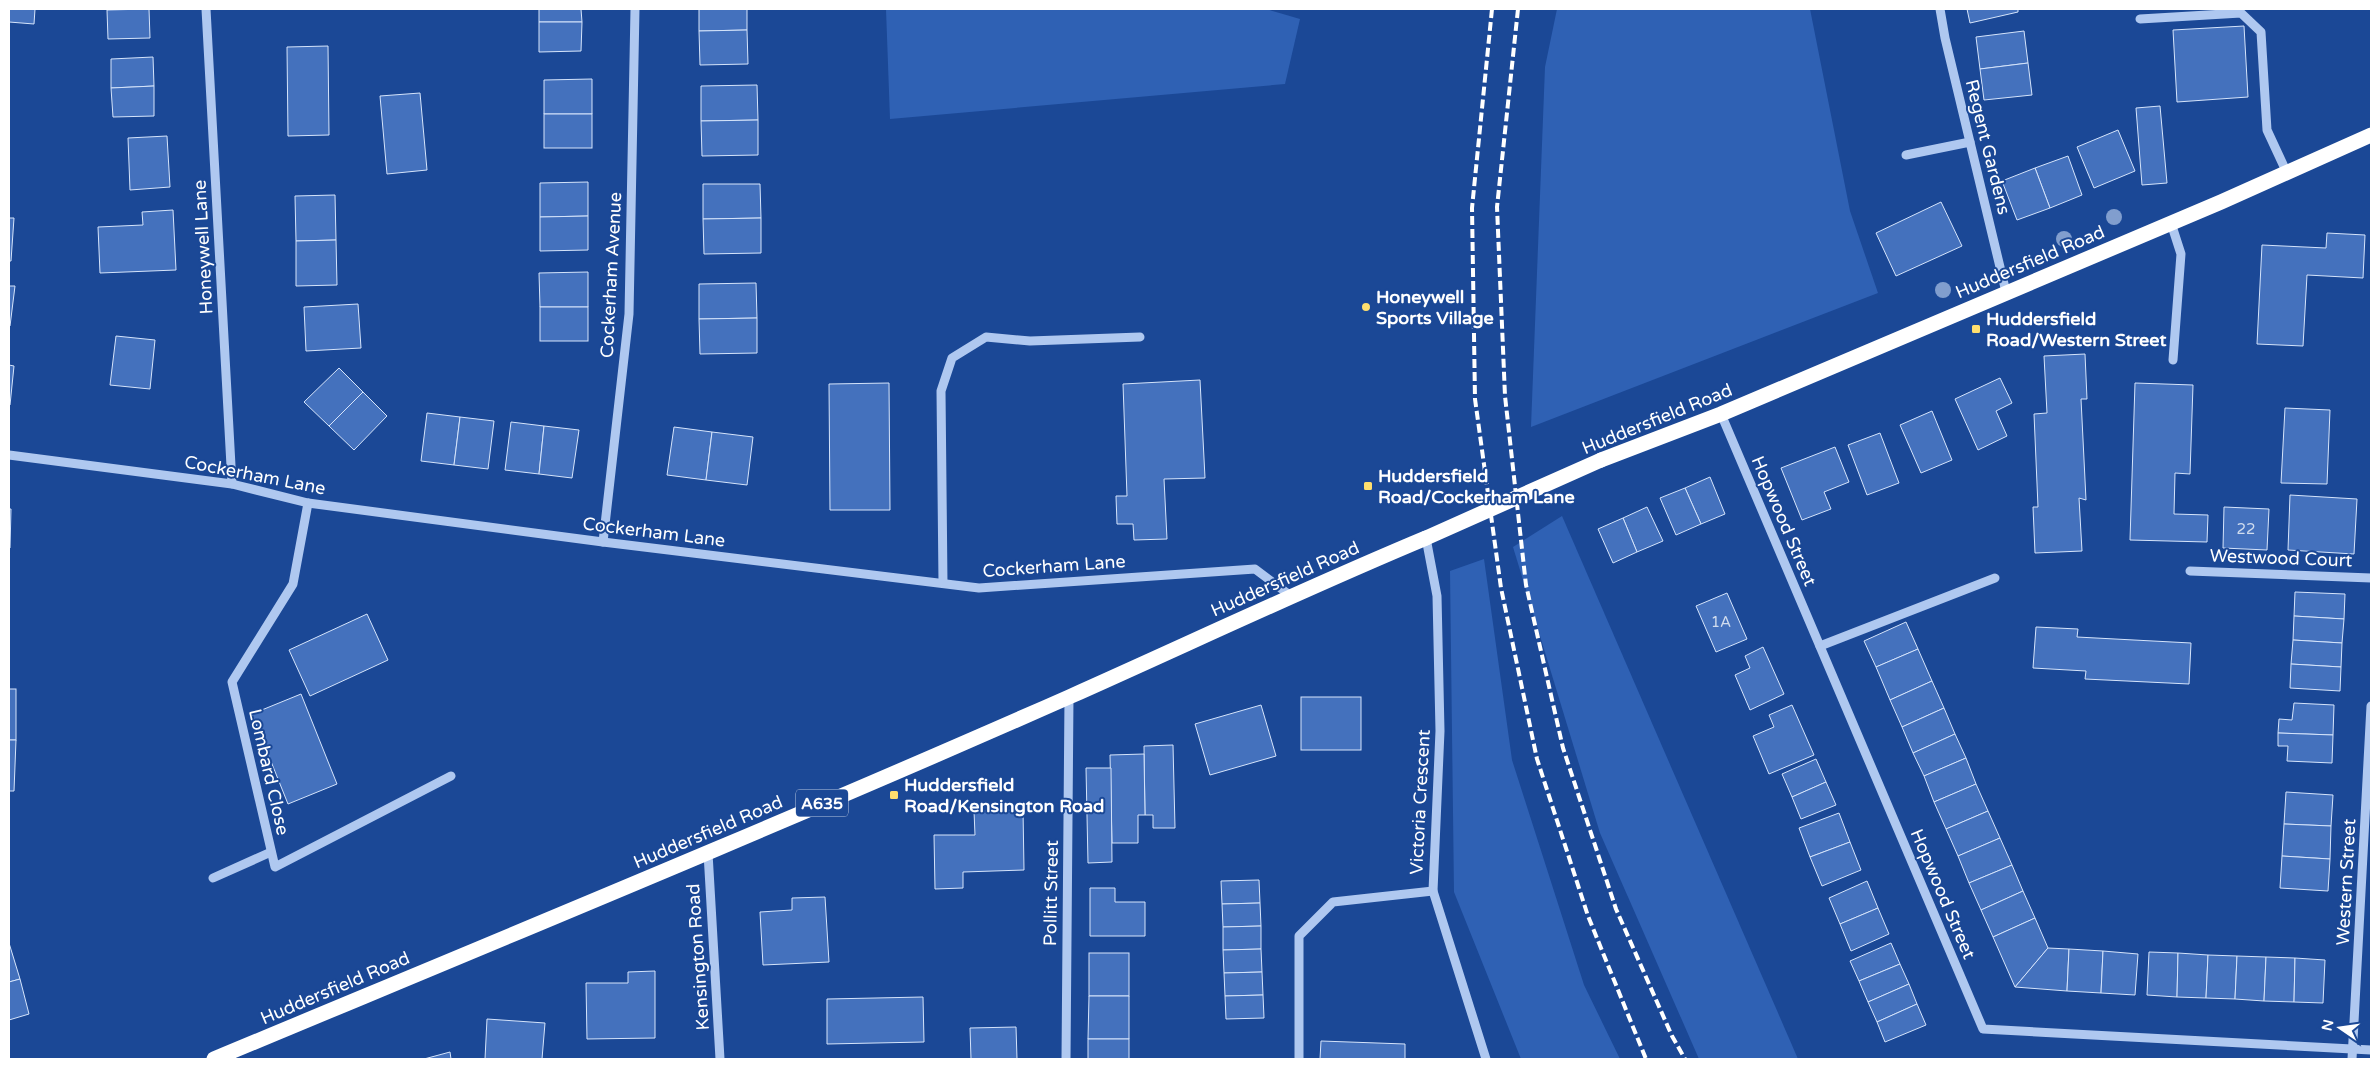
<svg xmlns="http://www.w3.org/2000/svg" width="2380" height="1068" font-family="'Varela Round',sans-serif">
<rect width="100%" height="100%" fill="#1b4896"/>
<g fill="#2f61b4">
<path d="M886,9H1266L1300,19L1285,84L890,119Z"/>
<path d="M1557,9H1810L1850,211L1878,293L1531,427L1545,67Z"/>
<path d="M1562,516L1798,1059H1699L1600,833L1513,547Z"/>
<path d="M1484,559L1512,760L1584,985L1620,1059H1521L1454,892L1450,571Z"/>
</g>
<g fill="#4471bd" stroke="#d5e4fb">
<path d="M9,9H35L34,24L9,22Z"/>
<path d="M107,9H149L107,10Z"/>
<path d="M149,9L150,38L108,39L107,10Z"/>
<path d="M539,9H581L582,22H539Z"/>
<path d="M699,9H747V30L699,31Z"/>
<path d="M1967,9H2018V12L1970,23Z"/>
<path d="M539,22H582L581,51L539,52Z"/>
<path d="M2244,26L2248,97L2177,102L2173,30Z"/>
<path d="M747,30L748,64L700,65L699,31Z"/>
<path d="M2024,31L2028,63L1980,69L1976,37Z"/>
<path d="M328,46L329,135L288,136L287,47Z"/>
<path d="M153,57L154,86L111,88V59Z"/>
<path d="M2028,63L2032,95L1984,100L1980,69Z"/>
<path d="M592,79V114H544V80Z"/>
<path d="M757,85L758,120L701,121V86Z"/>
<path d="M154,86V116L113,117L111,88Z"/>
<path d="M420,93L427,170L387,174L380,96Z"/>
<path d="M2160,106L2167,183L2142,185L2136,108Z"/>
<rect x="544" y="114" width="48" height="34"/>
<path d="M758,120V155L702,156L701,121Z"/>
<path d="M2118,130L2135,171L2094,188L2077,147Z"/>
<path d="M167,136L170,187L130,190L128,138Z"/>
<path d="M2068,156L2082,195L2050,208L2035,168Z"/>
<path d="M2035,168L2050,208L2017,220L2002,181Z"/>
<path d="M588,182V216L540,217V183Z"/>
<path d="M703,184H760L761,218L703,219Z"/>
<path d="M335,195L336,240L296,241L295,196Z"/>
<path d="M1941,202L1962,246L1896,276L1876,233Z"/>
<path d="M173,210L176,270L100,273L98,227L143,225L142,212Z"/>
<path d="M588,216V250L540,251V217Z"/>
<path d="M9,218H14L11,261H9Z"/>
<path d="M761,218V253L704,254L703,219Z"/>
<path d="M2327,233L2365,235L2363,278L2307,275L2303,346L2257,344L2262,245L2326,248Z"/>
<path d="M336,240L337,285L296,286V241Z"/>
<path d="M588,272V307H540L539,273Z"/>
<path d="M756,283L757,318L699,319V284Z"/>
<path d="M9,286H15L10,326H9Z"/>
<path d="M358,304L361,348L306,351L304,307Z"/>
<rect x="540" y="307" width="48" height="34"/>
<path d="M757,318V353L700,354L699,319Z"/>
<path d="M116,336L155,340L150,389L110,385Z"/>
<path d="M2085,354L2087,399H2081L2086,500L2079,498L2082,551L2035,553L2033,507H2038L2034,414L2047,413L2044,356Z"/>
<path d="M9,365L14,366L10,405H9Z"/>
<path d="M339,368L363,392L329,426L304,402Z"/>
<path d="M2000,378L2012,403L1996,411L2007,436L1978,450L1955,399Z"/>
<path d="M1200,380L1205,478L1164,479L1167,539L1134,540L1133,524H1117L1116,496H1127L1123,384Z"/>
<path d="M889,383L890,510H830L829,384Z"/>
<path d="M2135,383L2193,385L2190,474L2175,473L2174,514L2208,515L2207,542L2130,540Z"/>
<path d="M363,392L387,416L354,450L329,426Z"/>
<path d="M2285,408L2330,410L2327,484L2281,483Z"/>
<path d="M1932,411L1952,460L1921,473L1900,425Z"/>
<path d="M427,413L460,417L454,465L421,461Z"/>
<path d="M460,417L494,421L488,469L454,465Z"/>
<path d="M511,422L544,426L539,474L505,470Z"/>
<path d="M544,426L579,430L572,478L539,474Z"/>
<path d="M674,427L712,432L706,480L667,475Z"/>
<path d="M712,432L753,437L747,485L706,480Z"/>
<path d="M1880,433L1899,483L1867,495L1848,445Z"/>
<path d="M1835,447L1849,482L1824,492L1831,509L1802,520L1781,468Z"/>
<path d="M1710,477L1725,514L1701,524L1685,488Z"/>
<path d="M1685,488L1701,524L1676,535L1660,498Z"/>
<path d="M2290,495L2357,499L2354,554L2288,550Z"/>
<path d="M1647,507L1663,541L1637,552L1623,518Z"/>
<path d="M2224,507L2269,509L2267,550L2223,548Z"/>
<path d="M9,509H11L10,548H9Z"/>
<path d="M1623,518L1637,552L1613,563L1598,529Z"/>
<path d="M2295,592L2345,594L2344,619L2294,616Z"/>
<path d="M1727,593L1747,639L1716,652L1696,606Z"/>
<path d="M367,614L388,660L310,696L289,650Z"/>
<path d="M2294,616L2344,619L2342,643L2293,640Z"/>
<path d="M1906,622L1918,649L1876,667L1864,641Z"/>
<path d="M2036,627L2078,629L2077,637L2191,643L2189,684L2085,679L2086,671L2033,668Z"/>
<path d="M2293,640L2342,643L2341,667L2291,664Z"/>
<path d="M1763,647L1784,694L1750,710L1735,675L1750,668L1745,656Z"/>
<path d="M1918,649L1932,681L1890,700L1876,667Z"/>
<path d="M2291,664L2341,667L2340,691L2290,688Z"/>
<path d="M1932,681L1944,708L1902,727L1890,700Z"/>
<rect x="9" y="689" width="7" height="51"/>
<path d="M301,694L337,784L288,804L252,714Z"/>
<rect x="1301" y="697" width="60" height="53"/>
<path d="M2294,703L2334,705L2333,735L2278,733L2279,719L2292,720Z"/>
<path d="M1261,705L1276,756L1210,775L1195,724Z"/>
<path d="M1792,705L1814,755L1769,774L1753,736L1774,727L1769,715Z"/>
<path d="M1944,708L1955,734L1913,753L1902,727Z"/>
<path d="M2278,733L2333,735L2332,763L2287,761L2288,746H2278Z"/>
<path d="M1955,734L1966,758L1924,776L1913,753Z"/>
<path d="M9,740H16L14,791H9Z"/>
<path d="M1173,745L1175,828H1153V815H1145L1144,746Z"/>
<path d="M1144,754L1145,815H1138V843H1112L1110,755Z"/>
<path d="M1966,758L1976,784L1934,802L1924,776Z"/>
<path d="M1816,759L1826,782L1792,797L1782,774Z"/>
<path d="M1086,768H1111L1112,862L1088,863Z"/>
<path d="M1826,782L1836,805L1801,819L1792,797Z"/>
<path d="M1976,784L1988,811L1946,829L1934,802Z"/>
<path d="M2286,792L2333,795L2331,826L2284,824Z"/>
<path d="M1023,810L1024,870L963,872V888L935,889L934,835H975L974,811Z"/>
<path d="M1988,811L2000,838L1958,856L1946,829Z"/>
<path d="M1839,813L1850,842L1810,857L1799,828Z"/>
<path d="M2284,824L2331,826L2330,859L2282,856Z"/>
<path d="M2000,838L2012,865L1969,883L1958,856Z"/>
<path d="M1850,842L1861,870L1822,886L1810,857Z"/>
<path d="M2282,856L2330,859L2328,891L2280,888Z"/>
<path d="M2012,865L2023,891L1981,910L1969,883Z"/>
<path d="M1259,880L1260,903L1222,904L1221,881Z"/>
<path d="M1867,881L1878,908L1840,924L1829,898Z"/>
<path d="M1090,888H1115V902H1145V936H1090Z"/>
<path d="M2023,891L2035,918L1993,937L1981,910Z"/>
<path d="M825,897L829,962L763,965L760,912L792,910V898Z"/>
<path d="M1260,903L1261,926L1223,927L1222,904Z"/>
<path d="M1878,908L1889,934L1851,951L1840,924Z"/>
<path d="M2035,918L2048,948L2015,987L1993,937Z"/>
<path d="M1261,926V949L1223,950V927Z"/>
<path d="M9,943L20,979L9,982Z"/>
<path d="M1891,943L1900,964L1859,981L1850,961Z"/>
<path d="M2048,948L2069,949L2067,991L2015,987Z"/>
<path d="M1261,949L1262,972L1224,973L1223,950Z"/>
<path d="M2069,949L2103,951L2101,993L2067,991Z"/>
<path d="M2103,951L2138,954L2135,995L2101,993Z"/>
<path d="M2149,952L2178,953L2177,997L2147,995Z"/>
<rect x="1089" y="953" width="40" height="43"/>
<path d="M2178,953L2208,955L2206,998L2177,997Z"/>
<path d="M2208,955L2237,956L2235,999L2206,998Z"/>
<path d="M2237,956L2266,957L2264,1001L2235,999Z"/>
<path d="M2266,957L2295,958L2294,1002L2264,1001Z"/>
<path d="M2295,958L2325,960L2323,1003L2294,1002Z"/>
<path d="M1900,964L1909,984L1868,1002L1859,981Z"/>
<path d="M655,971V1038L587,1039L586,983H628V972Z"/>
<path d="M1262,972L1263,995L1225,996L1224,973Z"/>
<path d="M20,979L29,1014L9,1020V982Z"/>
<path d="M1909,984L1917,1004L1877,1022L1868,1002Z"/>
<path d="M1263,995L1264,1018L1226,1019L1225,996Z"/>
<path d="M1089,996H1129V1039H1088Z"/>
<path d="M923,997L924,1042L827,1044V999Z"/>
<path d="M1917,1004L1926,1025L1885,1042L1877,1022Z"/>
<path d="M487,1019L545,1023L542,1059H485Z"/>
<path d="M1016,1027L1017,1059H971L970,1028Z"/>
<rect x="1088" y="1039" width="41" height="20"/>
<path d="M1321,1041L1405,1044V1059H1320Z"/>
<path d="M450,1052L451,1059H424Z"/>
</g>
<g fill="none" stroke-linecap="round" stroke-linejoin="round">
<g stroke="#afc8f0" stroke-width="9">
<path d="M206,9L232,484"/>
<path d="M1940,9L1945,38L2006,292"/>
<path d="M2140,19L2241,13L2261,32L2267,130L2287,173"/>
<path d="M1906,155L1970,142"/>
<path d="M2171,223L2181,254L2173,360"/>
<path d="M1721,414L1983,1029L2371,1050"/>
<path d="M9,455L232,484L308,503L603,542L979,588L1255,569L1291,596"/>
<path d="M308,503L293,584L232,682L275,867L451,776"/>
<path d="M1426,538L1437,596L1440,731L1433,891L1486,1059"/>
<path d="M603,542L629,314L635,9"/>
<path d="M2190,571L2371,578"/>
<path d="M943,583L941,391L952,358L986,337L1030,341L1140,337"/>
<path d="M1820,646L1995,578"/>
<path d="M708,853L720,1059"/>
<path d="M213,878L271,852"/>
<path d="M1066,1059L1069,697"/>
<path d="M1299,1059V936L1333,902L1433,891"/>
<path d="M2352,1059L2371,706"/>
</g>
<g stroke="#fff" stroke-width="15">
<path d="M1601,460L1721,414L2221,202L2371,135"/>
<path d="M214,1059C499,940 786,822 1069,697C1188,644 1306,588 1426,538"/>
</g>
<g stroke="#fff" stroke-width="4" stroke-dasharray="9 4" stroke-linecap="butt">
<path d="M1492,9L1472,208L1475,399L1501,588L1537,759L1588,916L1646,1059"/>
<path d="M1518,9L1497,207L1505,396L1526,585L1563,748L1616,909L1672,1036L1685,1059"/>
</g>
<path stroke="#fff" stroke-width="15" d="M1426,538L1601,460"/>
</g>
<g fill="#819ece">
<circle cx="2114" cy="217" r="8"/>
<circle cx="2064" cy="239" r="8"/>
<circle cx="1943" cy="290" r="8"/>
</g>
<g fill="#ffdf6e" stroke="#1b4896" stroke-width="2">
<circle cx="1366" cy="307" r="5"/>
<rect x="1971" y="324" width="10" height="10" rx="2.5"/>
<rect x="1363" y="481" width="10" height="10" rx="2.5"/>
<rect x="889" y="790" width="10" height="10" rx="2.5"/>
</g>
<g text-anchor="middle" stroke-width="4" stroke-linejoin="round" paint-order="stroke">
<g font-size="15" fill="#d0dcee">
<text x="2246" y="534">22</text>
<text x="1721" y="627">1A</text>
</g>
<rect fill="#1b4896" stroke="#bbc8e0" stroke-width="1" x="796" y="789.5" width="52" height="27" rx="4"/>
<g font-size="16" font-weight="bold" fill="#fff">
<text x="822" y="809">A635</text>
</g>
<g font-size="18" fill="#fff" stroke="#1b4896">
<text transform="translate(1988 147) rotate(76)" y="6">Regent Gardens</text>
<text transform="translate(203 247) rotate(-93)" y="6">Honeywell Lane</text>
<text transform="translate(2030 262) rotate(-23)" y="6">Huddersfield Road</text>
<text transform="translate(611 275) rotate(-87)" y="6">Cockerham Avenue</text>
<text transform="translate(1657 419) rotate(-22)" y="6">Huddersfield Road</text>
<text transform="translate(255 475) rotate(11)" y="6">Cockerham Lane</text>
<text transform="translate(1784 521) rotate(67)" y="6">Hopwood Street</text>
<text transform="translate(654 532) rotate(7)" y="6">Cockerham Lane</text>
<text transform="translate(2281 558) rotate(2)" y="6">Westwood Court</text>
<text transform="translate(1054 566) rotate(-4)" y="6">Cockerham Lane</text>
<text transform="translate(1285 579) rotate(-24)" y="6">Huddersfield Road</text>
<text transform="translate(269 772) rotate(77)" y="6">Lombard Close</text>
<text transform="translate(1420 802) rotate(-87)" y="6">Victoria Crescent</text>
<text transform="translate(708 832) rotate(-23)" y="6">Huddersfield Road</text>
<text transform="translate(2346 882) rotate(-87)" y="6">Western Street</text>
<text transform="translate(1051 893) rotate(-89)" y="6">Pollitt Street</text>
<text transform="translate(1943 894) rotate(67)" y="6">Hopwood Street</text>
<text transform="translate(698 957) rotate(-94)" y="6">Kensington Road</text>
<text transform="translate(335 988) rotate(-23)" y="6">Huddersfield Road</text>
</g>
<g font-size="18" font-weight="bold" fill="#fff" stroke="#1b4896" text-anchor="start">
<text x="1376" y="303">Honeywell<tspan x="1376" dy="21">Sports Village</tspan></text>
<text x="1986" y="325">Huddersfield<tspan x="1986" dy="21">Road/Western Street</tspan></text>
<text x="1378" y="482">Huddersfield<tspan x="1378" dy="21">Road/Cockerham Lane</tspan></text>
<text x="904" y="791">Huddersfield<tspan x="904" dy="21">Road/Kensington Road</tspan></text>
</g>
</g>
<rect width="2380" height="1068" fill="none" stroke="#ffffff" stroke-width="20"/>
<g transform="translate(2340 1028) rotate(283)" stroke="#1b4896" stroke-width="4" paint-order="stroke">
<path d="M0-4L9 19L0 12L-9 19Z" fill="#ffffff"/>
<text y="-8" font-size="14" font-weight="bold" text-anchor="middle" fill="#ffffff">N</text>
</g>
</svg>
